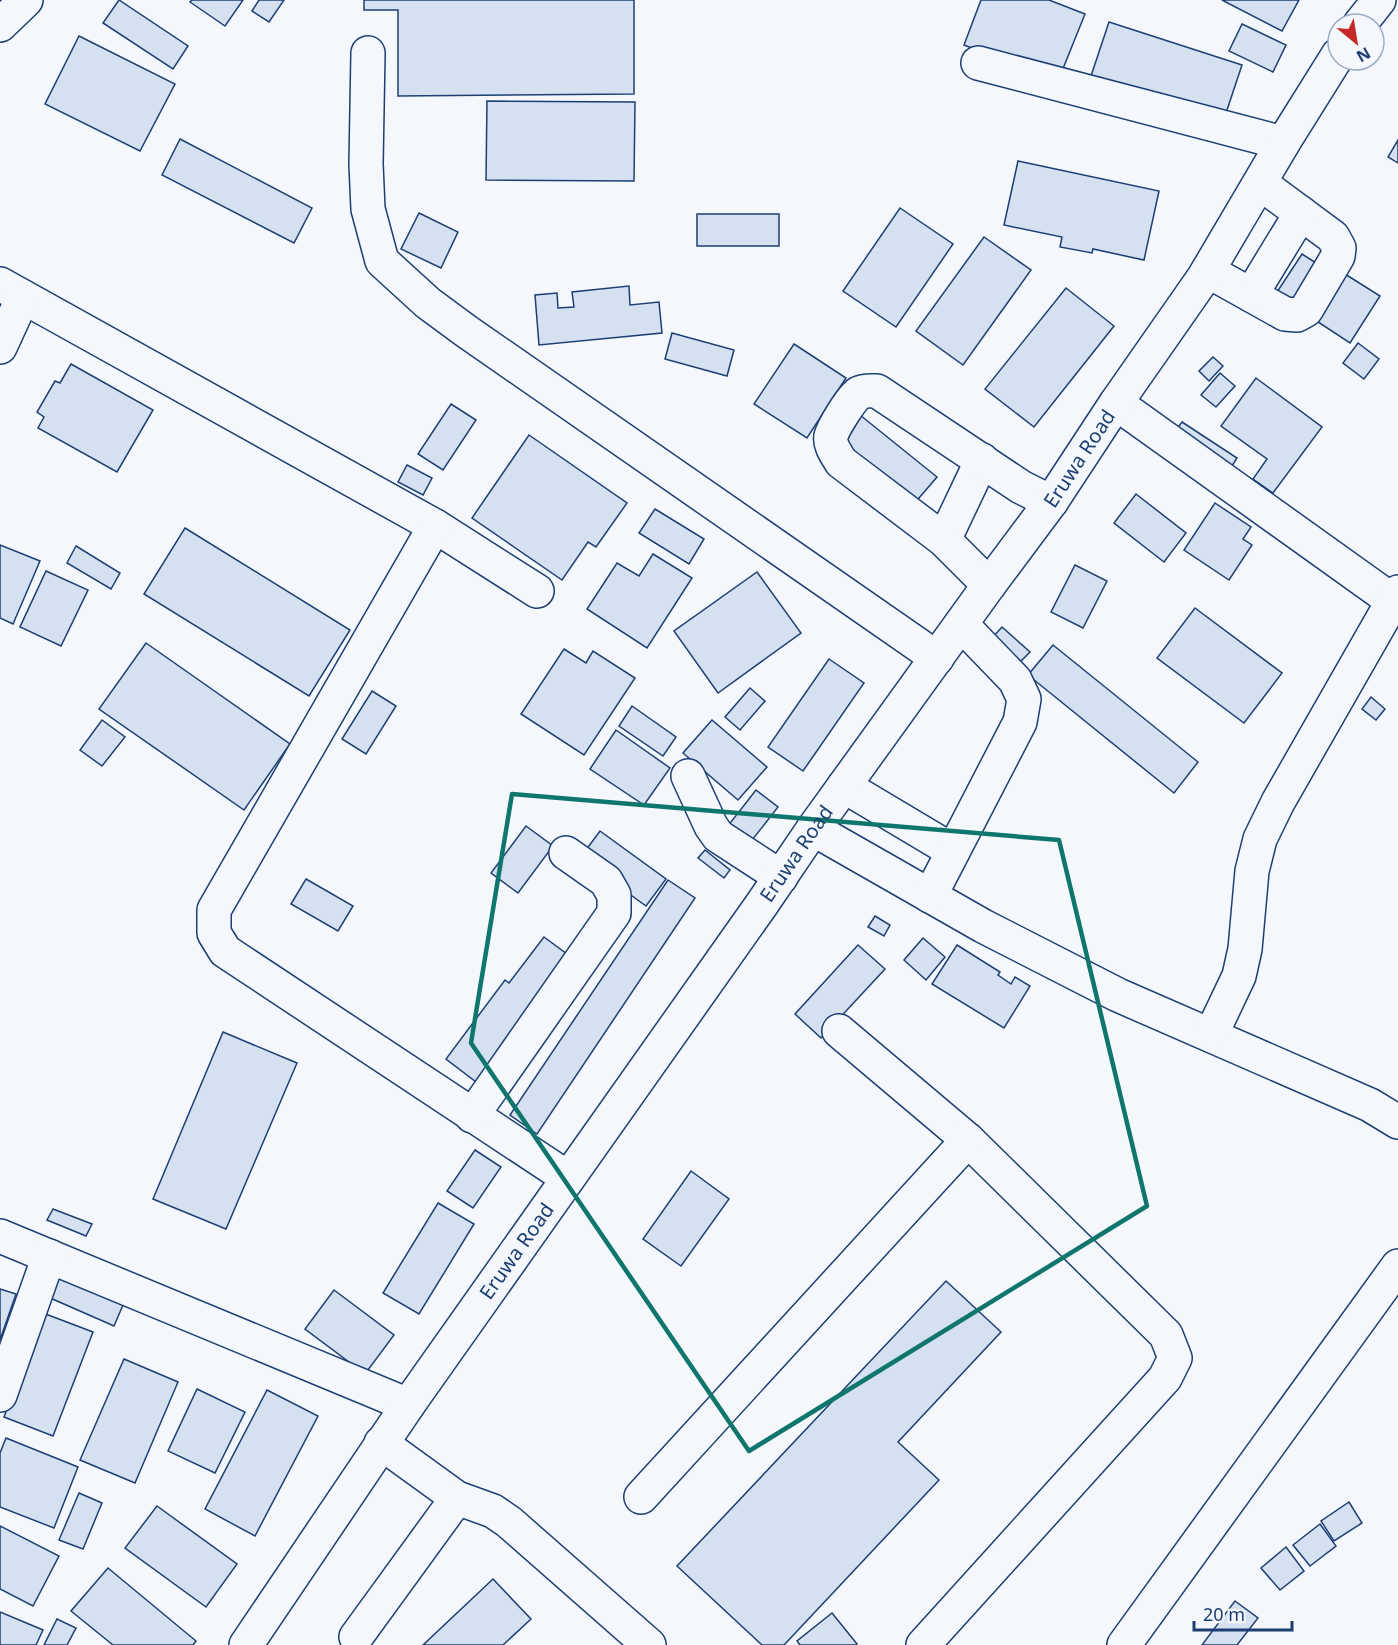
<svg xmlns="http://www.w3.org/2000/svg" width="1398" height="1645" font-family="'Noto Sans',sans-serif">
<rect width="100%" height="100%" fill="#f4f7fb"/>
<g fill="#d5e0f0" stroke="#1d3f73" stroke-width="1.5">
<path d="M119,0L188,46L173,69L103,23Z"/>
<path d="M192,0H243L225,26L190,2Z"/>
<path d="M259,0H284L269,22L252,11Z"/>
<path d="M364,0H634V94L398,96V10H364Z"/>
<path d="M981,0H1049L1085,14L1058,81L964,45Z"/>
<path d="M1222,0H1299L1282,31Z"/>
<path d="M1109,22L1242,65L1224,119L1091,76Z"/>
<path d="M1242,24L1286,45L1273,72L1229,51Z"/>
<path d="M79,36L175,84L140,151L45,104Z"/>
<path d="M487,101L635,102L634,181L486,180Z"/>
<path d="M180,139L312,208L294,243L162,175Z"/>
<path d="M1398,140V163L1388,157Z"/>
<path d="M1018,161L1159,191L1144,260L1093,249L1092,253L1060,247L1062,237L1004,225Z"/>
<path d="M900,208L953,244L896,327L843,291Z"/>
<path d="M419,213L458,232L441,268L401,249Z"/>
<rect x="697" y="214" width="82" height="32"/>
<path d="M984,237L1031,270L963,365L916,331Z"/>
<path d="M1302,254L1321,266L1296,304L1277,292Z"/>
<path d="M1345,274L1380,296L1350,343L1315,320Z"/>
<path d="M629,286L630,305L659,302L662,333L539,345L535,295L557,293L558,308L574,307L572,292Z"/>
<path d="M1066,288L1114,326L1034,427L985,389Z"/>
<path d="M672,333L734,350L727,376L665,359Z"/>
<path d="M1358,343L1379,359L1364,379L1343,363Z"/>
<path d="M794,344L846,378L807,438L754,404Z"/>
<path d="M1213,357L1223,366L1209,381L1199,371Z"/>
<path d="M71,364L153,410L117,472L38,428L44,417L37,412L55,381L60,383Z"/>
<path d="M1220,373L1235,386L1216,407L1201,395Z"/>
<path d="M1256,378L1322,427L1273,493L1253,479L1267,459L1221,426Z"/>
<path d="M451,404L476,420L443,470L418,454Z"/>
<path d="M860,415L937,477L913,505L837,443Z"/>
<path d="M1182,422L1237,458L1227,474L1171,437Z"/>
<path d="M529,435L627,503L596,547L588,542L562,580L472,518Z"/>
<path d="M407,465L432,478L423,495L398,482Z"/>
<path d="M1136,494L1186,533L1164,562L1114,523Z"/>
<path d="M1215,503L1251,527L1243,539L1252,545L1229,580L1184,550Z"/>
<path d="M655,509L704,539L689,564L639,533Z"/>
<path d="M185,528L350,630L309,696L144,594Z"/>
<path d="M0,545L40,561L13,624L0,618Z"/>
<path d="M76,546L120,573L111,589L67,563Z"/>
<path d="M653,554L692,578L647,648L587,609L617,563L639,576Z"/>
<path d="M1075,565L1107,581L1083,628L1051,612Z"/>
<path d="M46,571L88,590L61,646L20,627Z"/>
<path d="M757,572L801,633L718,693L674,631Z"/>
<path d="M1195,608L1282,673L1244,723L1157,658Z"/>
<path d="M1002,627L1030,652L1019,663L992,638Z"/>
<path d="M146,643L290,744L244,810L99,709Z"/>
<path d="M1053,645L1198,762L1174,793L1028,675Z"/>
<path d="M564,649L586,663L593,651L635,678L584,755L521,714Z"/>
<path d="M829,659L864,683L803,771L768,747Z"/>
<path d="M750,688L765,701L740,730L725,717Z"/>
<path d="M372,691L396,706L366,754L342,739Z"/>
<path d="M1371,697L1385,709L1376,720L1362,709Z"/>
<path d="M632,706L676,737L663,756L619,726Z"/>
<path d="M102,720L125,737L102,766L80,750Z"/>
<path d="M712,720L767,767L738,800L683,753Z"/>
<path d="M616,730L670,768L644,805L590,769Z"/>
<path d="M756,790L778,807L749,844L727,827Z"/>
<path d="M526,826L553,846L518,893L491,873Z"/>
<path d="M600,831L666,879L646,906L580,858Z"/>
<path d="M705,850L730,870L724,878L698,858Z"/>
<path d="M306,879L353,906L338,931L291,904Z"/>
<path d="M668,880L695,898L537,1134L510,1115Z"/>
<path d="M875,916L890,925L884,936L868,927Z"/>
<path d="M544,937L575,960L480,1085L446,1059L505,980L509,983Z"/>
<path d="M923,938L945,957L926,980L904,960Z"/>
<path d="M858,945L885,969L821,1038L795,1014Z"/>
<path d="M957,945L1000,972L998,975L1011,984L1015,977L1030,986L1004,1028L932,984Z"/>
<path d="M223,1032L297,1063L226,1229L153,1199Z"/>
<path d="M475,1150L501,1167L473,1208L447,1191Z"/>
<path d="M691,1171L729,1199L681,1266L643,1239Z"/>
<path d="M438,1203L474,1224L419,1314L383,1293Z"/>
<path d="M53,1209L92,1224L86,1236L47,1220Z"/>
<path d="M61,1269L126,1298L114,1326L48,1297Z"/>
<path d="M946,1281L1001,1332L898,1442L939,1480L784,1645H762L677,1566Z"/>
<path d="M0,1289L16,1294L0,1340Z"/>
<path d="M334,1290L394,1335L365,1374L305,1329Z"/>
<path d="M43,1313L93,1332L53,1436L4,1417Z"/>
<path d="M124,1359L178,1382L135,1483L80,1460Z"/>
<path d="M197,1389L245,1412L215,1473L168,1451Z"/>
<path d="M267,1390L318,1416L255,1536L205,1509Z"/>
<path d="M6,1438L78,1467L54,1528L0,1507V1453Z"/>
<path d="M79,1493L102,1503L83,1549L59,1540Z"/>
<path d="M1349,1502L1362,1523L1334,1541L1321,1521Z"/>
<path d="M157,1506L237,1564L206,1607L125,1548Z"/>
<path d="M1320,1524L1336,1546L1310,1566L1293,1545Z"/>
<path d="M0,1526L59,1556L33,1606L0,1589Z"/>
<path d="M1286,1547L1304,1571L1280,1590L1261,1568Z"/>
<path d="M108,1568L196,1641L193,1645H113L71,1611Z"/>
<path d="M493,1579L531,1619L503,1645H423Z"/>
<path d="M1235,1601L1258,1618L1237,1645H1202Z"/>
<path d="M0,1612L43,1630L36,1645H0Z"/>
<path d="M832,1613L857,1644L856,1645H800L797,1641Z"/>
<path d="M57,1619L76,1628L67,1645H44Z"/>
</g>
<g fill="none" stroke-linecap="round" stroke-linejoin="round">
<g stroke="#1d3f73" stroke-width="36">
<g id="minor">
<path d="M0,25L26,0"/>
<path d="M368,53L366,164L368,209L382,261L428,303L466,331L937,658"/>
<path d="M978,63L1283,143"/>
<path d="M1208,271L1285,314L1297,315L1306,310L1338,256L1339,248L1333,237L1260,183"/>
<path d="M0,284L435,526L537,591"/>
<path d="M1251,295L1301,213"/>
<path d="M0,347L23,297"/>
<path d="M1116,403L1393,601"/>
<path d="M435,526L214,910V933L225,951L568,1178"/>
<path d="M944,540L982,460"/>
<path d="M989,585L944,540L841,462C837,455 829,445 831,436C833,428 852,397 859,393C865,390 871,391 877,391L1021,487L1051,502"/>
<path d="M688,776L711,826L718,836L781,877"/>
<path d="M844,786L953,851"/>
<path d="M813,829L983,926L1118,995L1370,1105L1398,1122"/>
<path d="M930,896L1020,722L1024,699L1015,680L961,624"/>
<path d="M839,1031L968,1140L1166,1335L1175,1358L1165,1378L923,1645"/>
<path d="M1211,1035L1239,976L1245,949L1252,871L1260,839L1278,802L1398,592"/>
<path d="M472,1116L614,913V895L606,881L566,853"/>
<path d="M0,1236L408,1405"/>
<path d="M0,1395L49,1256"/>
<path d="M381,1443L457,1498L493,1511L509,1522L649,1645"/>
<path d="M641,1497L968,1140"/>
<path d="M356,1637L457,1498"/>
<path d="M1124,1645L1398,1266"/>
</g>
</g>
<g stroke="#1d3f73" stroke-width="36">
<g id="major">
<path d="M1360,24L1379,0"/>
<path id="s1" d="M246,1645L408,1405L762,904L813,829L989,585L1051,502L1116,403L1204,277L1283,143L1338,55"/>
</g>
</g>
<use href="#minor" stroke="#f4f7fb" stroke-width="33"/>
<use href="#major" stroke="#f4f7fb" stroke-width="33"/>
</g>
<path fill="none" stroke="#0f766e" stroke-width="4.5" stroke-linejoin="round" d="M512,794L1059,840L1147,1206L749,1451L471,1043Z"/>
<g text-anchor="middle" stroke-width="4.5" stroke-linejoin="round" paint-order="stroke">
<g font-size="20" fill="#1d3f73" stroke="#f4f7fb">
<text dy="7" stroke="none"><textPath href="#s1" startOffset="1450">Eruwa Road</textPath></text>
<text dy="7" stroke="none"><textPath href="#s1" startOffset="964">Eruwa Road</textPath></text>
<text dy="7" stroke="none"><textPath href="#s1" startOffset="478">Eruwa Road</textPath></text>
</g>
</g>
<g transform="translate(1356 42) rotate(150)"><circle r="28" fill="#f4f7fb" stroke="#9eadc5" stroke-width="1.5"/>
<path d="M0-4.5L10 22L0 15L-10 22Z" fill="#c62828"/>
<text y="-9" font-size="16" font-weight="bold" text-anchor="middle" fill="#1d3f73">N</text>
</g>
<path d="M1194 1621v9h98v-9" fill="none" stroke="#1d3f73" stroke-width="3"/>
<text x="1203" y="1621" font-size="18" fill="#1d3f73" stroke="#f4f7fb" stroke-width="4.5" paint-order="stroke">20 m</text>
</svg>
